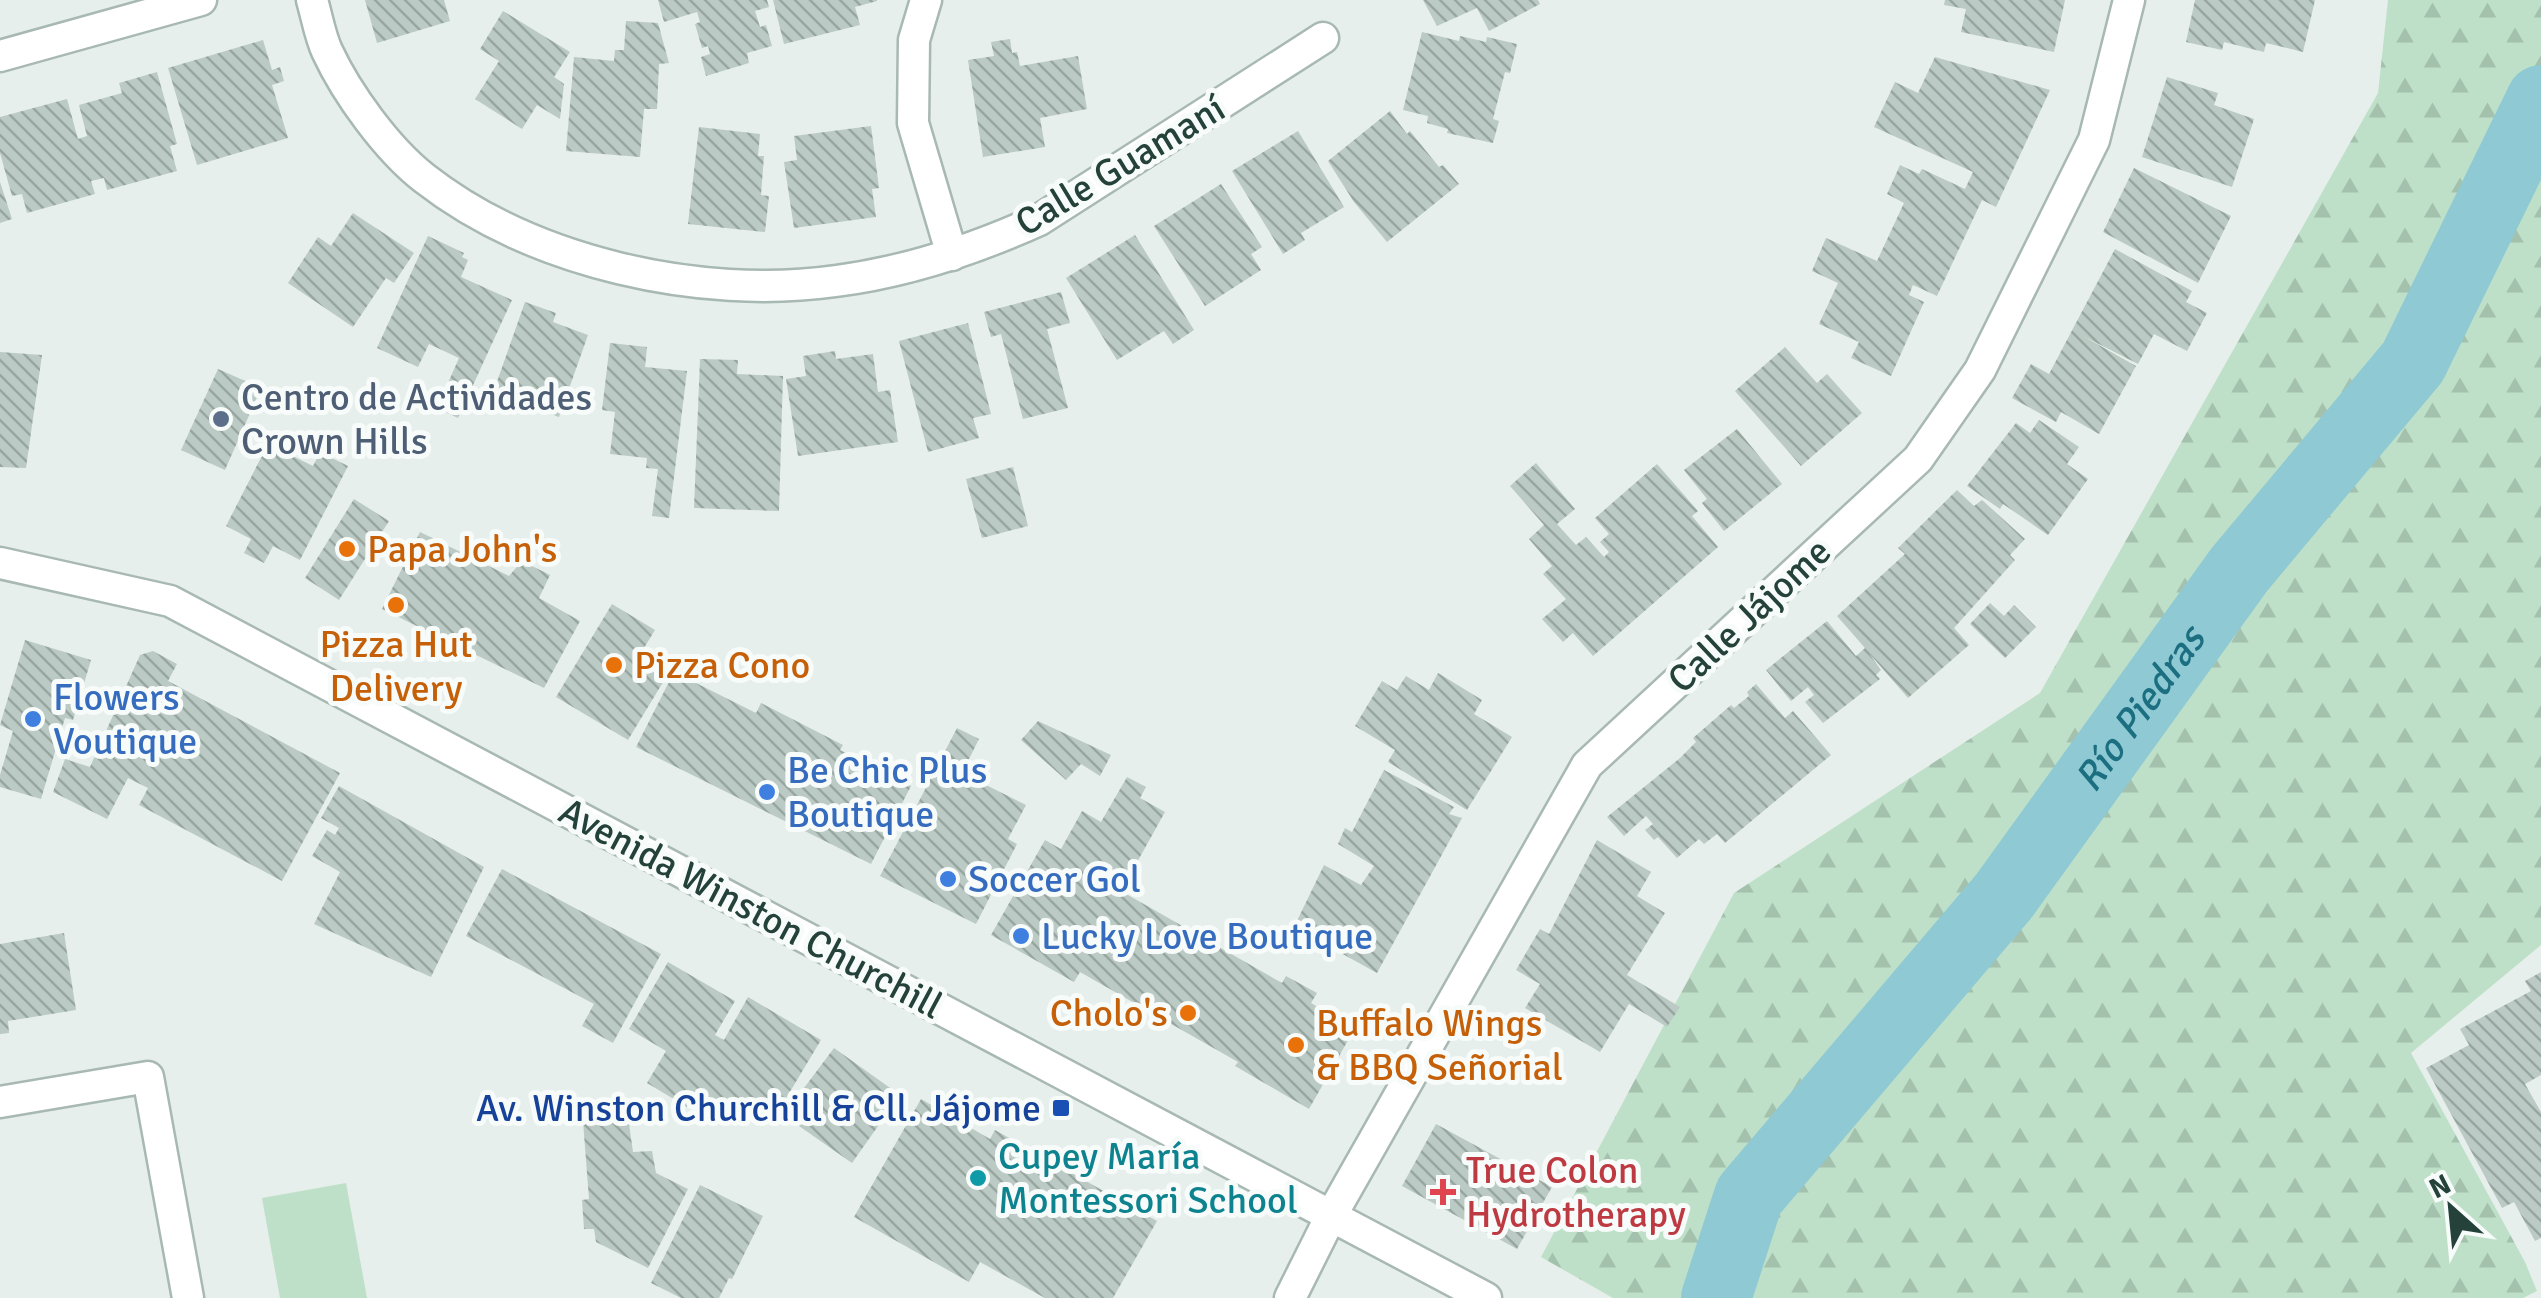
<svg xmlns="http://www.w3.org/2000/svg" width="2541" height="1298" font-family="Signika,sans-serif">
<defs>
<pattern id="forest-firs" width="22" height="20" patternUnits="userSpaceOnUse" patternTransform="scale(2.5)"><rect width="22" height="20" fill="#bfe0c8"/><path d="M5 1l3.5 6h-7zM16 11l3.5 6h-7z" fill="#a4c1ad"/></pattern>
<pattern id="building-back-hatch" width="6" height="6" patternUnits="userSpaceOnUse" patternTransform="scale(2.5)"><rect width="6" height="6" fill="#bbcac4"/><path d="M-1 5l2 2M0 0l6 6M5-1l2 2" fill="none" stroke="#98a6a0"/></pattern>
</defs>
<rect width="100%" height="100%" fill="#e6efeb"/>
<path fill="url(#forest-firs)" d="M2388,0H2541V945L2411,1053L2525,1262L2537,1291L2523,1298H1613L1541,1257L1734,893L2040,693L2378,93Z"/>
<path fill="#bfe0c8" d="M346,1183L367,1298H280L262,1198Z"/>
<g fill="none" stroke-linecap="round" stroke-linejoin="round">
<path stroke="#8ec9d4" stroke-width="70" id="s1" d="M1716,1298L1749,1196L2004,896L2239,570L2413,362L2541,100"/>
</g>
<g fill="url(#building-back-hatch)">
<path d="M365,0H444L450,21L377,43Z"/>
<path d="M658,0H767L769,7L755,11L760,27L766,25L772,46L747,53L749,63L706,76L701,57L710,54L708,46L702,48L695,24L700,22L697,12L664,22Z"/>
<path d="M773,0H877V1L855,7L860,25L784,44Z"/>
<path d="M1423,0H1538L1540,4L1489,31L1477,8L1437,26Z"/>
<path d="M1945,0H2065L2054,52L1961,32L1966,9L1944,5Z"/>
<path d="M2195,0H2315L2303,52L2266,43L2264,52L2224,42L2222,50L2186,42Z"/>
<path d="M503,11L570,52L554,77L564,84L560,119L537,105L522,129L475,99L499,61L480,49Z"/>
<path d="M626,21L658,23L669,63L659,64L657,109H644L640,157L566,151L574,57L614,61L615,50H624Z"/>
<path d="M1422,32L1459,41L1460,36L1486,42L1487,37L1517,44L1510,73L1505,72L1493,119L1499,121L1493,143L1447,133L1448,129L1427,123L1428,116L1403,110Z"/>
<path d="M1010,39L1012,53L1017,52L1020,66L1078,56L1087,109L1040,118L1045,147L983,157L968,60L994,56L991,42Z"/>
<path d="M263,40L272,70L280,67L284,81L272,85L288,138L197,165L168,68Z"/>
<path d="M1935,57L2050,90L1996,207L1982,200L1937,296L1913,285L1909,295L1924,302L1891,376L1851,358L1859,342L1819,324L1838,283L1812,271L1826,238L1877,261L1904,203L1887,194L1900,165L1919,174L1922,169L1965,189L1973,172L1874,127L1895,82L1918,93Z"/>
<path d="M157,72L177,144L170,146L177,171L107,190L104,178L91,181L95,194L27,213L22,194L12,196L0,153V117L67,99L78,139L87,136L79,105L122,93L119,83Z"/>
<path d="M2167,77L2218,93L2214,105L2254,119L2232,187L2142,157Z"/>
<path d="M1390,111L1407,134L1410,131L1439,167L1443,165L1459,184L1387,242L1354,202L1328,161Z"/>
<path d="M871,126L879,188L872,189L876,217L794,228L784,162L797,160L794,136Z"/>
<path d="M699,127L760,134L758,156H764L761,195L769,196L765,232L688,224Z"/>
<path d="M1298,131L1344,207L1301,233L1305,240L1283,254L1232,171Z"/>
<path d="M2134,168L2231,216L2198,283L2103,232Z"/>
<path d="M0,182L12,219L0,223Z"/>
<path d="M1221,184L1262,247L1251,254L1261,270L1205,306L1154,226Z"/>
<path d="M353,213L414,253L394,283L386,278L353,327L288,283L318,237L331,246Z"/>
<path d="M1135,235L1194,330L1173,344L1164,331L1117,360L1066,278Z"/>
<path d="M428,236L464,253L462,257L468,260L461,277L512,300L458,418L437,408L459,358L429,344L418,367L377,348Z"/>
<path d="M2115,249L2192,291L2186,302L2207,313L2187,351L2154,334L2138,364L2083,336L2136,366L2099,434L2061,412L2056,422L2012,398L2031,364L2049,374Z"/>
<path d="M1061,292L1070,323L1047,329L1068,408L1023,419L1001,334L991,337L984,312Z"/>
<path d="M525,302L556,313L553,322L588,335L559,417L493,393Z"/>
<path d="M968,323L991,414L973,418L979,438L928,452L899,341Z"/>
<path d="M610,343L647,347L645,367L687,371L669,518L652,516L658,469L646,468L647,458L610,454L615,412L602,410Z"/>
<path d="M1785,347L1817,383L1827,374L1862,413L1801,466L1735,391Z"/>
<path d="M835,351L836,359L873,354L878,392L890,390L898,442L798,456L786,379L806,376L803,356Z"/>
<path d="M0,352L42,355L26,468L0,467Z"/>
<path d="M700,359L738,360L737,374L783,376L779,511L694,508Z"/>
<path d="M218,369L261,388L225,470L181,450Z"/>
<path d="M2039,420L2079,447L2067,464L2088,479L2048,535L2003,504L2000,509L1967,486L2016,423L2030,433Z"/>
<path d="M1737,429L1782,484L1724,531L1702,503L1707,499L1684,470Z"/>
<path d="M268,444L313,466L320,452L348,466L300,560L273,546L264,563L244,553L251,539L226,526Z"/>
<path d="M1536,463L1575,509L1557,524L1576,545L1586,537L1604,557L1609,552L1600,542L1609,534L1595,518L1657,464L1698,511L1692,516L1718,547L1593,656L1573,633L1563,642L1542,619L1566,599L1543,574L1552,566L1529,539L1544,525L1510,486Z"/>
<path d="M1013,467L1028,526L982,538L966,479Z"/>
<path d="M1957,490L1974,506L1982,500L2025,539L2010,555L2015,560L1954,628L1969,645L1908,698L1869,653L1881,670L1876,675L1880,679L1823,723L1805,702L1814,695L1808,687L1791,701L1766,670L1827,621L1856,656L1865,648L1837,616L1905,554L1898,548Z"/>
<path d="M354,499L389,521L339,600L305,578Z"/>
<path d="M420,532L509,576L522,561L550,575L539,598L580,621L544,688L382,609Z"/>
<path d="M1990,603L2004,616L2014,605L2036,627L2005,658L1970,624Z"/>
<path d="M612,604L655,630L639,656L668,674L628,740L556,697Z"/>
<path d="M25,640L91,660L73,720L65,718L41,799L0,787V775L13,731L0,725Z"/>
<path d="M153,651L177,664L168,681L340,773L282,881L139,805L148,788L128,778L107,819L53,792L65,759L90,767L140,655Z"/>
<path d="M674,672L756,713L761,703L843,745L840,750L911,786L871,864L636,747Z"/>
<path d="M1438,673L1482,700L1474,714L1512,737L1467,810L1388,762L1395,750L1355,726L1382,681L1397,690L1406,676L1429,690Z"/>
<path d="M1756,684L1785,718L1793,711L1831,755L1725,843L1717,834L1704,844L1699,839L1677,858L1658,837L1654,840L1645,830L1653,824L1646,816L1624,836L1607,817L1680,758L1696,742L1693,738L1731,705L1734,708L1749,696L1747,692Z"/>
<path d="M1038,721L1111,755L1100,776L1081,764L1066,780L1021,740Z"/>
<path d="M957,728L979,739L962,773L1026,805L1008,839L1017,844L976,924L880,876Z"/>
<path d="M1384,770L1454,807L1449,814L1462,818L1377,973L1294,927L1324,865L1361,885L1374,866L1338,844L1345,828L1352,832Z"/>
<path d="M1127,777L1146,787L1140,798L1165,812L1121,891L1282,983L1286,976L1317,993L1311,1003L1355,1028L1309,1109L1235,1066L1238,1062L1080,972L1074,982L991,935L1045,840L1061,849L1082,811L1101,822Z"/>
<path d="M339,786L484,867L431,977L314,924L340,872L312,856L327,830L335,835L339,828L321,818Z"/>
<path d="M1597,840L1651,872L1637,896L1665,913L1627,975L1680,1007L1667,1027L1629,1004L1600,1052L1525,1008L1540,984L1516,970L1540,929L1549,934Z"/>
<path d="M502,869L661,954L613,1043L582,1026L594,1004L466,936Z"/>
<path d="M64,933L76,1010L8,1021L9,1033L0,1034V944Z"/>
<path d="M668,962L735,1001L715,1035L724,1040L748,997L821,1040L776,1115L755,1102L742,1125L693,1096L687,1107L647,1083L666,1051L629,1029Z"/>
<path d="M2541,972V1075L2525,1084L2541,1112V1238L2535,1241L2514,1202L2502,1208L2426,1068L2469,1045L2460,1029L2531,991L2525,981Z"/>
<path d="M834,1048L900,1095L852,1163L789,1119L791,1115L786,1112Z"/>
<path d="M921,1099L990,1139L995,1130L1157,1221L1113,1298H1045L980,1262L969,1282L854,1217Z"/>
<path d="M628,1117L633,1152L652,1151L656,1173L688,1189L648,1268L596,1242L594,1229H584L582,1200L589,1199L583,1121Z"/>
<path d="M1436,1124L1552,1187L1517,1249L1402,1186Z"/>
<path d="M700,1185L763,1216L732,1279L729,1278L719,1298H681L651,1283Z"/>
</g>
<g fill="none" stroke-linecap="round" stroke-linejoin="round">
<g stroke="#a8b8b2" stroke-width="35">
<g id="minor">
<path d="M312,0C317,17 320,36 327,51C347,94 387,149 424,178C533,263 700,300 836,281C906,272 975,249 1039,220L1323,38"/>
<path d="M926,0L914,40L913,123L952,255"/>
<path d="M0,56L201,0"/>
<path d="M0,563L170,601L1486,1298"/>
<path d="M0,1102L148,1077L188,1298"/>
<path d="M1290,1298L1331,1216L1587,765L1918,459L1980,370L2094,140L2129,0"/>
</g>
</g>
<use href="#minor" stroke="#fff" stroke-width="30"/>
</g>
<circle fill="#5c6f8a" stroke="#f7fbf9" stroke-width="4" cx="221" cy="419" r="10"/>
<g fill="#e8710a" stroke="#f7fbf9" stroke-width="4">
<circle cx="347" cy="549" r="10"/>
<circle cx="396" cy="605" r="10"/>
<circle cx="614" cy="665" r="10"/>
<circle cx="1188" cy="1013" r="10"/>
<circle cx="1296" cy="1045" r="10"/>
</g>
<g fill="#3f7fe0" stroke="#f7fbf9" stroke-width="4">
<circle cx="33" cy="719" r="10"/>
<circle cx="767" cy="792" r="10"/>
<circle cx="948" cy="879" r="10"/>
<circle cx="1021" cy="936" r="10"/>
</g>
<rect fill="#1a4fb4" stroke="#f7fbf9" stroke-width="4" x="1051" y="1098" width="20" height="20" rx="5"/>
<circle fill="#0f9aa8" stroke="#f7fbf9" stroke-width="4" cx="978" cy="1178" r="10"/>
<path fill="#e0444e" stroke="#f7fbf9" stroke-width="4" d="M1438 1177h10v10h10v10h-10v10h-10v-10h-10v-10h10z"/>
<g text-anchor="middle" stroke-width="10" stroke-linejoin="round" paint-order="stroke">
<g font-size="38" fill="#24423a" stroke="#f7fbf9">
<text transform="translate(1120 165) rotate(-31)" y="13">Calle Guamaní</text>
<text transform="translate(1749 615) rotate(-43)" y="13">Calle Jájome</text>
<text transform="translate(751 908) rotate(28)" y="13">Avenida Winston Churchill</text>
</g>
<g font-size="38" fill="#4e5e75" stroke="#f7fbf9" text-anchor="start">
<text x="241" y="410">Centro de Actividades<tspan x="241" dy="44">Crown Hills</tspan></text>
</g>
<g font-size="38" fill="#c56008" stroke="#f7fbf9" text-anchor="start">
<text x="367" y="562">Papa John's</text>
<text x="396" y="657" text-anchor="middle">Pizza Hut<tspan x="396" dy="44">Delivery</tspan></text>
<text x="634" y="678">Pizza Cono</text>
<text x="1168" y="1026" text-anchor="end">Cholo's</text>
<text x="1316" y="1036">Buffalo Wings<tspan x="1316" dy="44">&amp; BBQ Señorial</tspan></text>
</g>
<g font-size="38" fill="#366cbe" stroke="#f7fbf9" text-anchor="start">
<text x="53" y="710">Flowers<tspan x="53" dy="44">Voutique</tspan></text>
<text x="787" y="783">Be Chic Plus<tspan x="787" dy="44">Boutique</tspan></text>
<text x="968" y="892">Soccer Gol</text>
<text x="1041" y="949">Lucky Love Boutique</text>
</g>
<g font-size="38" fill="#164399" stroke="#f7fbf9" text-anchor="end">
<text x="1041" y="1121">Av. Winston Churchill &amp; Cll. Jájome</text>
</g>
<g font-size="38" fill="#0d838f" stroke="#f7fbf9" text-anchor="start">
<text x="998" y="1169">Cupey María<tspan x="998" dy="44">Montessori School</tspan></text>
</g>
<g font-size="38" fill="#be3a42" stroke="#f7fbf9" text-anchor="start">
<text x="1466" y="1183">True Colon<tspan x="1466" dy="44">Hydrotherapy</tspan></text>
</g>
<g font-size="40" font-style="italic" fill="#1c6f80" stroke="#f7fbf9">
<text dy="14" stroke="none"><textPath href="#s1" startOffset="732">Río Piedras</textPath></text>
</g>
</g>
<g transform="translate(2451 1208) rotate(333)" stroke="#f7fbf9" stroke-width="8" paint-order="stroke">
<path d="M0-8L18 38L0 25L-18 38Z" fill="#24423a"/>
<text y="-15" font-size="28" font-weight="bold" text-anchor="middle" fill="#24423a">N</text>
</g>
</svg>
